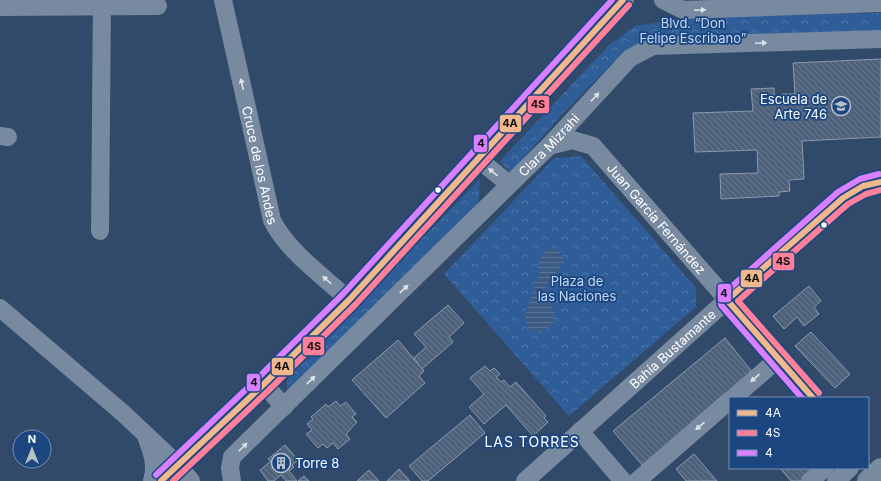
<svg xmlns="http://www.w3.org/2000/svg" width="881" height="481" font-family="Inter,sans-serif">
<defs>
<pattern id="forest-crowns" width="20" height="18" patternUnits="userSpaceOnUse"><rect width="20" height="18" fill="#2f5d98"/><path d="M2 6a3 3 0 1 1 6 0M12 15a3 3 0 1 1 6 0" fill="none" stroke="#4e75a7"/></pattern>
<pattern id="water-rules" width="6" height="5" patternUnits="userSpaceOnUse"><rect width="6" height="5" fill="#3c5b85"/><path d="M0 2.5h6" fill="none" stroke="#597497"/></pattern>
<pattern id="building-back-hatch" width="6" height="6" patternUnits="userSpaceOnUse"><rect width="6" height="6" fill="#4e627b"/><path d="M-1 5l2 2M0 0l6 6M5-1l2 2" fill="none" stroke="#697a8f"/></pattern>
</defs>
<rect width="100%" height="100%" fill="#324a69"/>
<g fill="url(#forest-crowns)">
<path d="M881,13V39L647,46L615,61L566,110L510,173L500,161L608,46L635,26L692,17Z"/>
<path d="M581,156L696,288V307L569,416L444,274L554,158Z"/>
<path d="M480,179L479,197L476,210L309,379L287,389V373L345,317Z"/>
</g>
<path fill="url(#water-rules)" d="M551,248L560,252L564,262L546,285V293L555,312L553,323L541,333L528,329L525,314L539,274V263L546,250Z"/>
<g fill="url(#building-back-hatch)" stroke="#8b9aae">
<path d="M881,59V137L802,141L804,179L789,180L790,191L779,192V196L721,199L720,174L758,173L757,150L695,152L693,113L753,111L751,89L774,88V101H782V94H795L793,63Z"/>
<path d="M809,286L821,301L814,307L819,314L804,326L797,317L784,329L773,316Z"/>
<path d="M448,305L464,323L449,337L453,342L422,369L414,358L426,347L414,334Z"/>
<path d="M811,332L850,374L835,388L795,346Z"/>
<path d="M725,338L753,373L642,465L613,431Z"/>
<path d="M398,340L424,371L419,376L425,383L386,418L352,380Z"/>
<path d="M485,366L490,371L494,368L500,374L496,377L501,382L504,380L510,387L516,382L546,416L544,418L548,422L533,436L506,405L484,424L469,407L484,394L470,378Z"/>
<path d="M336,401L340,406L346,402L356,414L352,417L357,422L346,434L350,439L338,449L333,443L327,448L323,444L318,448L306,434L312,430L307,424L313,419L311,417L326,404L328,407Z"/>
<path d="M470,415L485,433L428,481H422L409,466Z"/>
<path d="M285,445L298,460L292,465L294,467L289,471L297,481H286L281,475L274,481H268L260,470L271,461L268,459Z"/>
<path d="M694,454L717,481H686L676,469Z"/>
<path d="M780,468H812L814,470L801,481H791Z"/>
<path d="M399,469L410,481H387Z"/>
<path d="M369,470L379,481H357Z"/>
<path d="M304,476L309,481H298Z"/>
</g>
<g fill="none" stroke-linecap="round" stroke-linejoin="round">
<g stroke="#788aa0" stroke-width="18">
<path id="s1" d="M223,0L272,220C287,251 323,276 349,300"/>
<path d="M663,0L683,10L881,3"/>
<path d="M0,7L158,6"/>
<path d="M0,136L8,137"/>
<path id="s2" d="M549,146L572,140L593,146L813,398"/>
<path d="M478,159L509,184"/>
<path d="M100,231L102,0"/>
<path d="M0,308L124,414L178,465L191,481"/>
<path d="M264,384L284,407"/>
<path d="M733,398L778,359"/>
<path d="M580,431L623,481"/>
<path d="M146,436C152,452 157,465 152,481"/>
<path id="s3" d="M232,481L230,468L232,457L549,146L630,58L653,46L881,39"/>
<path id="s4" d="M525,481L727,300L843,198L863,186L881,182"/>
<path d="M637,481L730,400"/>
<path d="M810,481L825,468"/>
<path d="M836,481L850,468"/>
</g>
<g stroke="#798b9f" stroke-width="22">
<path d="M161,481L264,384L349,300L623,0"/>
<path d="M868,481L881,469"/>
</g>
<g stroke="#1b4680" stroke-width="9">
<g id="bus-1">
<path d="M813,398L727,300L843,198L863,186L881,182"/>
<path d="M161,481L264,384L349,300L623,0"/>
</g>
</g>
<g stroke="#1b4680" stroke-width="9">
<g id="bus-2">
<path d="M819,393L738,301L848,204L866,194L881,190"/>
<path d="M173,481L269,390L355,305L629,5"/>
</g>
</g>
<g stroke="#1b4680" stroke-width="9">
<g id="bus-3">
<path d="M802,398L721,305L720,297L838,192L860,179L879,174"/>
<path d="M156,475L258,378L343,294L612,0"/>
</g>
</g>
<use href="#bus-1" stroke="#f1b78d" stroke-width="6"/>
<use href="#bus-2" stroke="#ff8098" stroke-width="6"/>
<use href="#bus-3" stroke="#d880ff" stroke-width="6"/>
</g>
<defs><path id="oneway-solid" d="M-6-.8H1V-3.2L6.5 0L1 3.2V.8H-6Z"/></defs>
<g fill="#dde2e7">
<use href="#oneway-solid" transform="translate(700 10) rotate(-2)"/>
<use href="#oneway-solid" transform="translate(761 43) rotate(-2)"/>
<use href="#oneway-solid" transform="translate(242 84) rotate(-102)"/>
<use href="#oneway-solid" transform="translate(595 97) rotate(-47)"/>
<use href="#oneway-solid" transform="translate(493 172) rotate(-141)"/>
<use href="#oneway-solid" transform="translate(327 280) rotate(-138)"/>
<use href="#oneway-solid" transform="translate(404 289) rotate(-44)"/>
<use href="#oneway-solid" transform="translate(755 378) rotate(139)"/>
<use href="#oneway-solid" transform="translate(311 380) rotate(-44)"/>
<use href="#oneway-solid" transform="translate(700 426) rotate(139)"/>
<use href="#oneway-solid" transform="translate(243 447) rotate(-45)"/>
</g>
<defs>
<g id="school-ring" transform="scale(1)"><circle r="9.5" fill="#1b4680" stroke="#b7c0ca" stroke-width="1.5"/><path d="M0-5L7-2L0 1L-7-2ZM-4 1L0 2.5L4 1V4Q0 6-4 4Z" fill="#b7c0ca"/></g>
<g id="building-ring" transform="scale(1)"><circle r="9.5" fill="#1b4680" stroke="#b7c0ca" stroke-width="1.5"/><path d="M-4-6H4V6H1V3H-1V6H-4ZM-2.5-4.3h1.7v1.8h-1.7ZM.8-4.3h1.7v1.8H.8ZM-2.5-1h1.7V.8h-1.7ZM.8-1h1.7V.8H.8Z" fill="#b7c0ca"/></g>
</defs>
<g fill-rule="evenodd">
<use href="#school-ring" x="841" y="106"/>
<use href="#building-ring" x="281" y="463"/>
</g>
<g fill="#fff" stroke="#1b4680" stroke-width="1.5">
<circle cx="438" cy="190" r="3.5"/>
<circle cx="824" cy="225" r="3.5"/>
</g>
<g text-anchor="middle" stroke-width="3.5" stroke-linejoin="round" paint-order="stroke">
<g font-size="13" fill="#c3daf7" stroke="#1b4680">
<text x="693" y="28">Blvd. “Don<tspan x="693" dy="15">Felipe Escribano”</tspan></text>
<text x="577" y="286">Plaza de<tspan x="577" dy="15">las Naciones</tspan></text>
</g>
<g font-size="13" fill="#fff" stroke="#1b4680" text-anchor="end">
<text x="827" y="104">Escuela de<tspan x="827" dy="15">Arte 746</tspan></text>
<text x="295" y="468" text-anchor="start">Torre 8</text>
</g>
<g font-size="13" fill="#fff" stroke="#1b4680">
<text dy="5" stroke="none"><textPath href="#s3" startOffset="469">Clara Mizrahi</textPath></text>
<text dy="5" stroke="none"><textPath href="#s1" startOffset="169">Cruce de los Andes</textPath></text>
<text dy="5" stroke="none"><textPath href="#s2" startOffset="142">Juan García Fernández</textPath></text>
<text dy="5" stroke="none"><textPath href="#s4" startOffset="198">Bahía Bustamante</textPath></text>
</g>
<g font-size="14" letter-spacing="1" fill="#fff" stroke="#1b4680">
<text x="532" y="447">LAS TORRES</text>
</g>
</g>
<g stroke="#1b4680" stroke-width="1.5">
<rect x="527" y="95" width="23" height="19" rx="4" fill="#ff8098"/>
<rect x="499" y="114" width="23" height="19" rx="4" fill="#f1b78d"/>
<rect x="473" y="134" width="15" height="19" rx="4" fill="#d880ff"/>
<rect x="772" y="252" width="23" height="19" rx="4" fill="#ff8098"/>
<rect x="740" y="269" width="23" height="19" rx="4" fill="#f1b78d"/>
<rect x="717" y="283" width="15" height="20" rx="4" fill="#d880ff"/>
<rect x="302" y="336" width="23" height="20" rx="4" fill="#ff8098"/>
<rect x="271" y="357" width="23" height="19" rx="4" fill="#f1b78d"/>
<rect x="246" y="373" width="15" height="19" rx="4" fill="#d880ff"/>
</g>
<g font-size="11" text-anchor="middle" font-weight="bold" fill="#111">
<text x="538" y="108">4S</text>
<text x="510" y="127">4A</text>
<text x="481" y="147">4</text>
<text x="783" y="265">4S</text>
<text x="752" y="282">4A</text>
<text x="724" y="297">4</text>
<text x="314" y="350">4S</text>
<text x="282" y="370">4A</text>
<text x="254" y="386">4</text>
</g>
<rect x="729" y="397" width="140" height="72" fill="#1b4680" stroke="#7690b3"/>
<rect x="737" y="410" width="20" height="6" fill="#f1b78d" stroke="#7690b3"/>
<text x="765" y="417" font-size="12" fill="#ffffff">4A</text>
<rect x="737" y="430" width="20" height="6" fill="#ff8098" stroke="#7690b3"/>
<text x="765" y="437" font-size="12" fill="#ffffff">4S</text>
<rect x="737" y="450" width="20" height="6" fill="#d880ff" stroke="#7690b3"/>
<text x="765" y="457" font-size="12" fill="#ffffff">4</text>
<g transform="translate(32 449)"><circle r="19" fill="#1b4680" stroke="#7690b3"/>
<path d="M0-3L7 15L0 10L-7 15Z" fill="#b7c0ca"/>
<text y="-6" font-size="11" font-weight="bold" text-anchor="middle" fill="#ffffff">N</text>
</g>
</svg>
